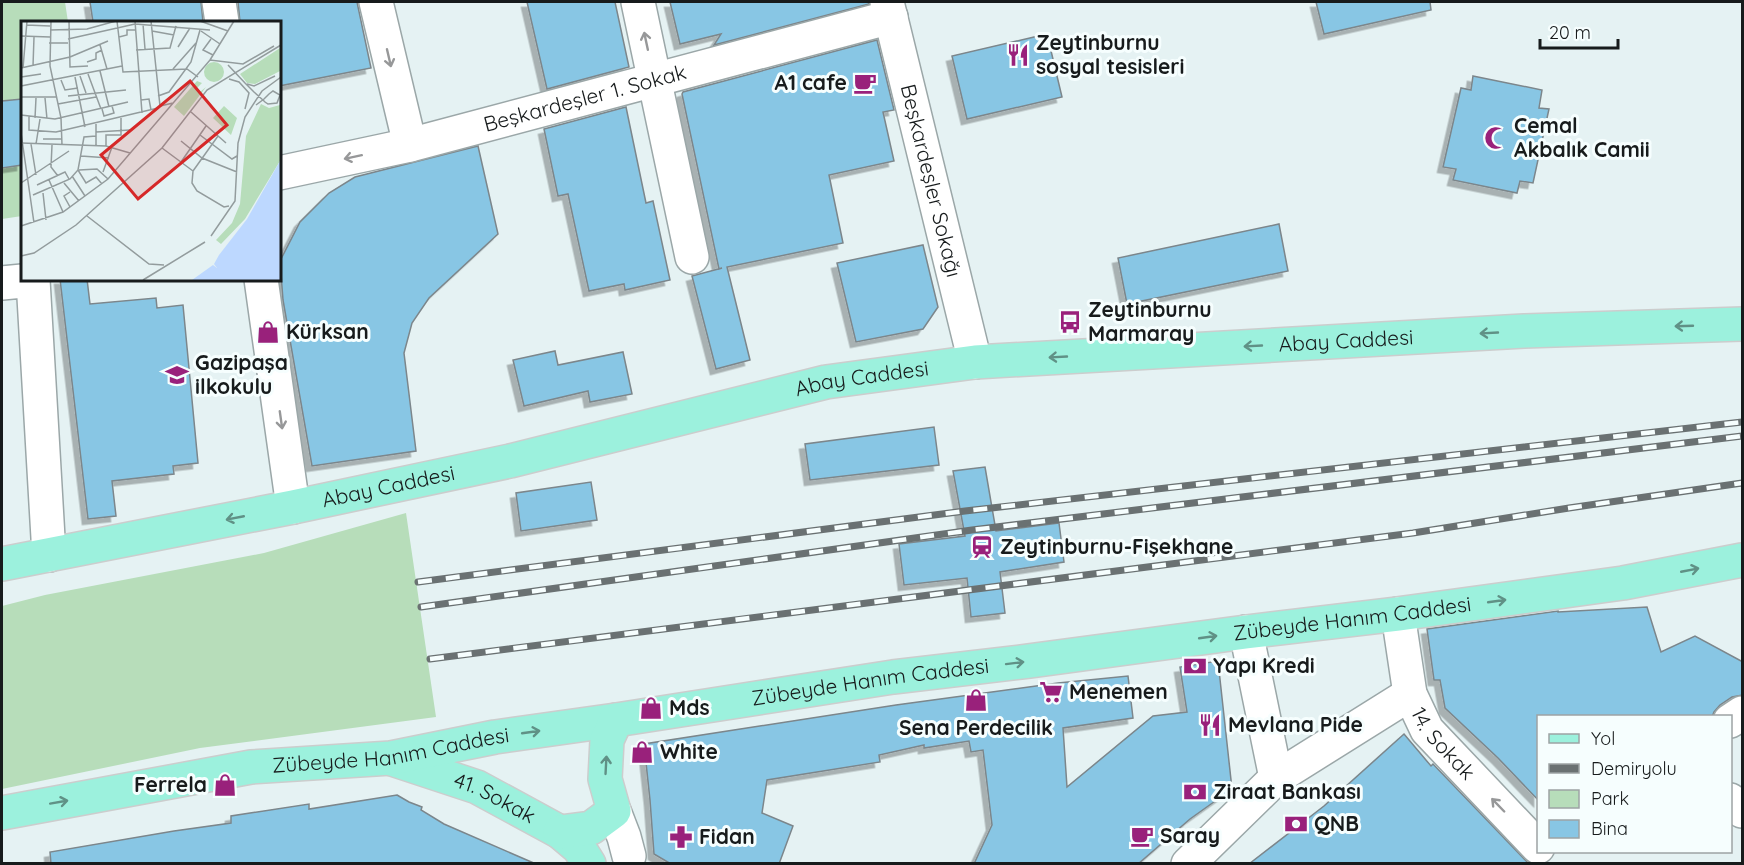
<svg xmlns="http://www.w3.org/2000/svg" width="1744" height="865" font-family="Quicksand,sans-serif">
<defs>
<filter id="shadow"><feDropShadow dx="-5.5" dy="5.5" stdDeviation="0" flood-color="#0004"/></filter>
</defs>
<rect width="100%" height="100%" fill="#e5f2f3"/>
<g fill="#b7ddba">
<path d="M2,2H65L68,22H22V216L2,219Z"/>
<path d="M406,513L436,717L200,748L2,789V606L45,595L264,553Z"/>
</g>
<g fill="#88c6e4" stroke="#7c868b" stroke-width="1.5" filter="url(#shadow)">
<path d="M90,2H201L203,22H93Z"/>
<path d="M238,2H357L371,68L279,86V22H240Z"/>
<path d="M527,2H615L629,67L547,89Z"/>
<path d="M670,2H869V4L714,45L721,34L680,44Z"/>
<path d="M1316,2H1430L1431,10L1324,34Z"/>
<path d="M1047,34L1062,97L967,119L952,56Z"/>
<path d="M877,40L894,110L883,112L894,161L829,175L843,243L727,267L750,360L716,369L692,276L722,268L719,269L682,94L683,92Z"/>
<path d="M1473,76L1542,90L1539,108L1549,109L1533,183L1520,181L1517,193L1453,180L1456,169L1443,167L1461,88L1471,90Z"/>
<path d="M22,99V165L2,168V101Z"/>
<path d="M626,107L646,203L653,201L670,280L625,290L624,284L589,291L568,194L558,196L544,129Z"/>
<path d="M478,146L498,234L429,298L412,323L404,353L416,451L312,466L283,300L280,261L300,222L329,193L355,177Z"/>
<path d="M1279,224L1288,271L1127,304L1118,258Z"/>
<path d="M923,245L938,307L923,329L856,342L837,263Z"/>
<path d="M60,279H87L90,304L156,298L157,308L183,305L198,463L173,466L174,474L112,481L116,516L88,519Z"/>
<path d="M555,351L558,365L623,352L632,394L590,402L588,391L524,406L513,360Z"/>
<path d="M934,427L939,465L810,480L805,444Z"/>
<path d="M985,467L996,531L1059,523L1064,562L1000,572L1005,613L971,617L967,578L904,585L899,544L965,536L953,471Z"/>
<path d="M591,482L597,520L521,531L516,493Z"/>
<path d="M1647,607L1661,652L1695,636L1743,662V695L1732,697L1720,705L1714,712L1712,717H1539V801L1498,758L1445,708L1440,680H1434L1427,629L1558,611V612Z"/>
<path d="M1218,661L1232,789L1190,819L1138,864H974L992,825L983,750L971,752L969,741L924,748V745L879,755L880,762L767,780L762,813L793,826L779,864H671L654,854L650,800L644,744L896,705L1058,683L1128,676L1133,718L1063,728L1067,787L1153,716L1187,712L1180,667Z"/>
<path d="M1404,734L1431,766L1433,764L1529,864H1249L1324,806Z"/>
<path d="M397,795L409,802L422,807L421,810L444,824L536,864H51L50,852L174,831L231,823V816L309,804V809Z"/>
</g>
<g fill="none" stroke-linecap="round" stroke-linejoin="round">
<g stroke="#9ba7a8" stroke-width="36">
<g id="minor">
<path d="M219,2L222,22"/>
<path d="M376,2L410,145"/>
<path d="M638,2L692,257"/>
<path id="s1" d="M887,2L975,362"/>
<path id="s2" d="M279,173L410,145L891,17"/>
<path d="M261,279L293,507"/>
<path d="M2,283L33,280L49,555"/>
<path id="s3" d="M1398,614L1410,694L1427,730L1538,847"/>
<path d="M1246,632L1276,778"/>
<path d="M1730,721L1742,713"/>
<path d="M1730,800L1742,811"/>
<path d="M614,811L624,837L629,856"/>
<path d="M1188,864L1276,778L1410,694"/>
</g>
</g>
<g stroke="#cccdcd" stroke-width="36">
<g id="major">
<path id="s4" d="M2,564L293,507L510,461L826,382L975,362L1524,331L1742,324"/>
<path id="s5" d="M392,759L477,787L560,832L579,848L589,864"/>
<path id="s6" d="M2,813L251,767L391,758L495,737L616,720L893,677L1029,661L1246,632L1398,614L1623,583L1742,560"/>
<path d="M560,832L591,828L614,811L605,779L607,740L616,720"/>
</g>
</g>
<use href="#minor" stroke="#fff" stroke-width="33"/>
<use href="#major" stroke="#9cf1dd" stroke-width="33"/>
<g stroke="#6a7172" stroke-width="7">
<g id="rail">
<path d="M418,582L965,511L1742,422"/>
<path d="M421,607L972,530L1742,436"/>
<path d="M430,659L1413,533L1569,508L1742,483"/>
</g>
</g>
<use href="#rail" stroke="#f6fefe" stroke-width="4.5" stroke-dasharray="14" stroke-linecap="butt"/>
</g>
<defs><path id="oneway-shaft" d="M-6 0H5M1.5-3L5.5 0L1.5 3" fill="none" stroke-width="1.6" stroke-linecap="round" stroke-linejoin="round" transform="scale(1.5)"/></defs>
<g stroke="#979899">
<use href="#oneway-shaft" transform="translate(646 41) rotate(-102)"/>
<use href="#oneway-shaft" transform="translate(389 58) rotate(77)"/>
<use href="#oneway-shaft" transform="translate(353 157) rotate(168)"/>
<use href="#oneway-shaft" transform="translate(281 420) rotate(82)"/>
<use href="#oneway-shaft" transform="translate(1498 805) rotate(-134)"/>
</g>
<g stroke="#609186">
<use href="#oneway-shaft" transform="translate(1684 326) rotate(178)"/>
<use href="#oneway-shaft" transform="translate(1489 333) rotate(177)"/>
<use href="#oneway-shaft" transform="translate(1253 346) rotate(177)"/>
<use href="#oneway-shaft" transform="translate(1058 357) rotate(177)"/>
<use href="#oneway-shaft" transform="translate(235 518) rotate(169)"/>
<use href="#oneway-shaft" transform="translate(1690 570) rotate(-11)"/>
<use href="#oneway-shaft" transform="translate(1497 601) rotate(-8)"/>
<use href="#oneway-shaft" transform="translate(1208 637) rotate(-8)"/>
<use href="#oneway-shaft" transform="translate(1015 663) rotate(-7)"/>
<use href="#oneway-shaft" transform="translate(531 732) rotate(-8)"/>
<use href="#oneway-shaft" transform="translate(606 765) rotate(-87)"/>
<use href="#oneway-shaft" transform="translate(59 802) rotate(-10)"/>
</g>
<defs>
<g id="restaurant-bare" transform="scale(1.8)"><path d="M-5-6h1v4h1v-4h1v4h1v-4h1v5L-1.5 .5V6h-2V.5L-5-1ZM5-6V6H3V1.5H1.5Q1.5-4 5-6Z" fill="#99217b" stroke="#f6fefe" stroke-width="2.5" paint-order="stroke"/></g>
<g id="cafe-bare" transform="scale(1.8)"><path d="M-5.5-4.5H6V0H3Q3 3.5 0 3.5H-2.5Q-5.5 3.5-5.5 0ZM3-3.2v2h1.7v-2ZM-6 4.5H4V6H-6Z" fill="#99217b" stroke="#f6fefe" stroke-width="2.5" paint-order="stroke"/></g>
<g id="mosque-bare" transform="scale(1.8)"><path d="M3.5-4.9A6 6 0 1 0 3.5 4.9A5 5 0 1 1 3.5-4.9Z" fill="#99217b" stroke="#f6fefe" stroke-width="2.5" paint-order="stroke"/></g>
<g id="bus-bare" transform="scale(1.8)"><path d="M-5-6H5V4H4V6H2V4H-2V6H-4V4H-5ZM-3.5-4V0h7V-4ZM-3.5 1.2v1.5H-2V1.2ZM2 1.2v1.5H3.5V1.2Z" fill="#99217b" stroke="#f6fefe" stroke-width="2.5" paint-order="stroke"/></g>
<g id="shop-bare" transform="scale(1.8)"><path d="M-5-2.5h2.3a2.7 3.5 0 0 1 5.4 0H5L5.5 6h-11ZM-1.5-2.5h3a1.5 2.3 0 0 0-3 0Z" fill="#99217b" stroke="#f6fefe" stroke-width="2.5" paint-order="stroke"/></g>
<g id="school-bare" transform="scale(1.8)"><path d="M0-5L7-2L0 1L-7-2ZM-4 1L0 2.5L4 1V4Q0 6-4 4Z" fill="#99217b" stroke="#f6fefe" stroke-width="2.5" paint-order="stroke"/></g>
<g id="station-bare" transform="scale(1.8)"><path d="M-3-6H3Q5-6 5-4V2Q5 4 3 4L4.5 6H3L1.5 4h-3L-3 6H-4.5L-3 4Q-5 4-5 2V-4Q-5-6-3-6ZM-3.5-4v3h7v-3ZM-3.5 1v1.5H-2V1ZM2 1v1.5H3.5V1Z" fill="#99217b" stroke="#f6fefe" stroke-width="2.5" paint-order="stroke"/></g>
<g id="bank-bare" transform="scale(1.8)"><path d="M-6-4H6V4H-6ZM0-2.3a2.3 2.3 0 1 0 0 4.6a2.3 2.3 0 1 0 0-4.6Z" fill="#99217b" stroke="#f6fefe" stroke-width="2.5" paint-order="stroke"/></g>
<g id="supermarket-bare" transform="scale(1.8)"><path d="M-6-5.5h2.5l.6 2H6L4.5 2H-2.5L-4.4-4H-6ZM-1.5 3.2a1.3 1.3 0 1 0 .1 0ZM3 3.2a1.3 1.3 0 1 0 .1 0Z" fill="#99217b" stroke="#f6fefe" stroke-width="2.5" paint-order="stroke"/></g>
<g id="pharmacy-bare" transform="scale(1.8)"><path d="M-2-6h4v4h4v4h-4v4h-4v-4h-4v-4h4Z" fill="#99217b" stroke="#f6fefe" stroke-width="2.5" paint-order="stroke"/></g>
</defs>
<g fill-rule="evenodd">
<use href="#restaurant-bare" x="1018" y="55"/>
<use href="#cafe-bare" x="865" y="83"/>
<use href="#mosque-bare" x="1496" y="138"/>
<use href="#bus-bare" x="1070" y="322"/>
<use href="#shop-bare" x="268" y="332"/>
<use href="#school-bare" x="177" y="375"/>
<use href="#station-bare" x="982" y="547"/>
<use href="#bank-bare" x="1195" y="666"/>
<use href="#supermarket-bare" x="1051" y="692"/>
<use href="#shop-bare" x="976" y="700"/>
<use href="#shop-bare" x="651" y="708"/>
<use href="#restaurant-bare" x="1210" y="725"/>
<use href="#shop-bare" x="642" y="752"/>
<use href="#shop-bare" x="225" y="785"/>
<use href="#bank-bare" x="1195" y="792"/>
<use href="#bank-bare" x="1296" y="824"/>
<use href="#cafe-bare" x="1142" y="836"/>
<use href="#pharmacy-bare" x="681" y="837"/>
</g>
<g text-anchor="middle" stroke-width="6" stroke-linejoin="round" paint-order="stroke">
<g font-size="21" font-weight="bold" fill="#171b1c" stroke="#f6fefe" text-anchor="start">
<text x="1036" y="50">Zeytinburnu<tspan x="1036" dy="24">sosyal tesisleri</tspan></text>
<text x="847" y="90" text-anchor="end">A1 cafe</text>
<text x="1514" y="133">Cemal<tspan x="1514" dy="24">Akbalık Camii</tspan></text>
<text x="1088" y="317">Zeytinburnu<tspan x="1088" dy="24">Marmaray</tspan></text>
<text x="286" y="339">Kürksan</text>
<text x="195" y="370">Gazipaşa<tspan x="195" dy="24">ilkokulu</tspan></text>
<text x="1000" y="554">Zeytinburnu-Fişekhane</text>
<text x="1213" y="673">Yapı Kredi</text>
<text x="1069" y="699">Menemen</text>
<text x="669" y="715">Mds</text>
<text x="1228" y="732">Mevlana Pide</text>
<text x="976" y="735" text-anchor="middle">Sena Perdecilik</text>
<text x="660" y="759">White</text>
<text x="207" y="792" text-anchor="end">Ferrela</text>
<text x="1213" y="799">Ziraat Bankası</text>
<text x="1314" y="831">QNB</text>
<text x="1160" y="843">Saray</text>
<text x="699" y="844">Fidan</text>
</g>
<g font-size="21" fill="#171b1c" stroke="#f6fefe">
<text dy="7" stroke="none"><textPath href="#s2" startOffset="315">Beşkardeşler 1. Sokak</textPath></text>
<text dy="7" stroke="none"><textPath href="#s1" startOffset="184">Beşkardeşler Sokağı</textPath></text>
<text dy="7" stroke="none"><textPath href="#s4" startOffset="1366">Abay Caddesi</textPath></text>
<text dy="7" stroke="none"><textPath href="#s4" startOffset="880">Abay Caddesi</textPath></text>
<text dy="7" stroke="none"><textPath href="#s4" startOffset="394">Abay Caddesi</textPath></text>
<text dy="7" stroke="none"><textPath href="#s6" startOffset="1365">Zübeyde Hanım Caddesi</textPath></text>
<text dy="7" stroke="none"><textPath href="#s6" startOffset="879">Zübeyde Hanım Caddesi</textPath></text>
<text dy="7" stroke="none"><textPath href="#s3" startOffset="141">14. Sokak</textPath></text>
<text dy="7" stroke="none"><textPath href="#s6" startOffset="394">Zübeyde Hanım Caddesi</textPath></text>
<text dy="7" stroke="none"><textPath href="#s5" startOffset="110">41. Sokak</textPath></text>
</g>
</g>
<g transform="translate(21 21)">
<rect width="260" height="260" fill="#e5f2f3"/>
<path d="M259,27V50L234,63L226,62L219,53ZM183 51a10 10 0 1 1 20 0a10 10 0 1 1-20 0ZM176,60L181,62L176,67L179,71L185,66L163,95L153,86ZM240,83L248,87L259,84V140L224,198L200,223L195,219L211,202L219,183L225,115ZM203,85L216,97L210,114L192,97Z" fill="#b7ddba"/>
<path d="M259,140V259H171L192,244L196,247L193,243L198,234L226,198Z" fill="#bdd8ff"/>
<path fill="none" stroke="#939c9d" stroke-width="1.5" d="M30,0L29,45L40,97L41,124M48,0L49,46L67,45M96,0L102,51L166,48L177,56M114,0L121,92M130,0L139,85L152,82M179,0L207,10M122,3L124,28M5,4L29,5M29,9L66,8L95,0M131,10L153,14M180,10L199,23M0,15L29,16M98,16L106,14V9H115M47,18L114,3L189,9M190,18L182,29L192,34M28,22H47M79,24L86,48M157,26L169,7M115,29L149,27L155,5M189,39L213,0M66,41L75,38V32L81,29M207,44L224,62M12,45L13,16M0,47L49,36L87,20M2,47L6,0M152,48L175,22M79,50L88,86M67,53L80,88M59,55L65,72M0,56L20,53M54,56L64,106M208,58L218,61L228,72L224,88M40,59L44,69L57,67M224,62L233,71L243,80L244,81L247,83L256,82L259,74L252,70L248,73L243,78L235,84M226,63L233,65L254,55M0,65L101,45M47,75L105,69M137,75L148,71L170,41L179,9M0,76H35M24,77L26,98M120,79L128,78L130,89M37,83L75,76M81,88L83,95L93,92L91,85M170,91L205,122M0,94L34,98L107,81M8,95V109L35,111L137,87M14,97L15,77M75,111L109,109M0,112L13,202M179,114L211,138L216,135M22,118H41M160,120L181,137L216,151M0,122L85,125L109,132M10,123L15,154M15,123L19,98M31,124L30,146L37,155M75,125V103M85,125V114H100V97M141,127L172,150L171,162L176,170L203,186L208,185M60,135L88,137M160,141L185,105M57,149L65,162L75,156L81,163M58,149L76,148L87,158M172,150L197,115M82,151L91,126M51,155L64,175M28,159L42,191M0,162L48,130M43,162L58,180M16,164L44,151L48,158M49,171L43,175L49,186M22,172L25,199M12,174L49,158L57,149L63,116L75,115M66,195L128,243L143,244M0,205L42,191L87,158L189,39L222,43L253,25M190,215L214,180L217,122L224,96L241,70L260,56M0,235L13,232L55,204L141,127L186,69L260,24M122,259L184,221"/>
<path fill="#d62828" fill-opacity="0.15" stroke="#d62828" stroke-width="3" d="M169,60L206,104L117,178L80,134Z"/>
<rect width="260" height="260" fill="none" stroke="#171b1c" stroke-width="3"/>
</g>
<rect width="1744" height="865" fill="none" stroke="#171b1c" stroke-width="6"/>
<rect x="1537" y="715" width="195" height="138" fill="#f6fefe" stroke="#9da3a4" stroke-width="1.5"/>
<rect x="1549" y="734" width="30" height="9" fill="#9cf1dd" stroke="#9da3a4" stroke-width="1.5"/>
<text x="1591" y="745" font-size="18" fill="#171b1c">Yol</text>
<rect x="1549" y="764" width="30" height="9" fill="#6a7172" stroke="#9da3a4" stroke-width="1.5"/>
<text x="1591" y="775" font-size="18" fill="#171b1c">Demiryolu</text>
<rect x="1549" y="790" width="30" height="18" fill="#b7ddba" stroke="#9da3a4" stroke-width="1.5"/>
<text x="1591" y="805" font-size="18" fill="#171b1c">Park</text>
<rect x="1549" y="820" width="30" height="18" fill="#88c6e4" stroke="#9da3a4" stroke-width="1.5"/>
<text x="1591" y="835" font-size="18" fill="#171b1c">Bina</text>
<path d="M1540 39v9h78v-9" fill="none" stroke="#171b1c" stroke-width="3"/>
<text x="1549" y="39" font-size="18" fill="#171b1c" stroke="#f6fefe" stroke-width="4.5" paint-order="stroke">20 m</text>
</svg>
